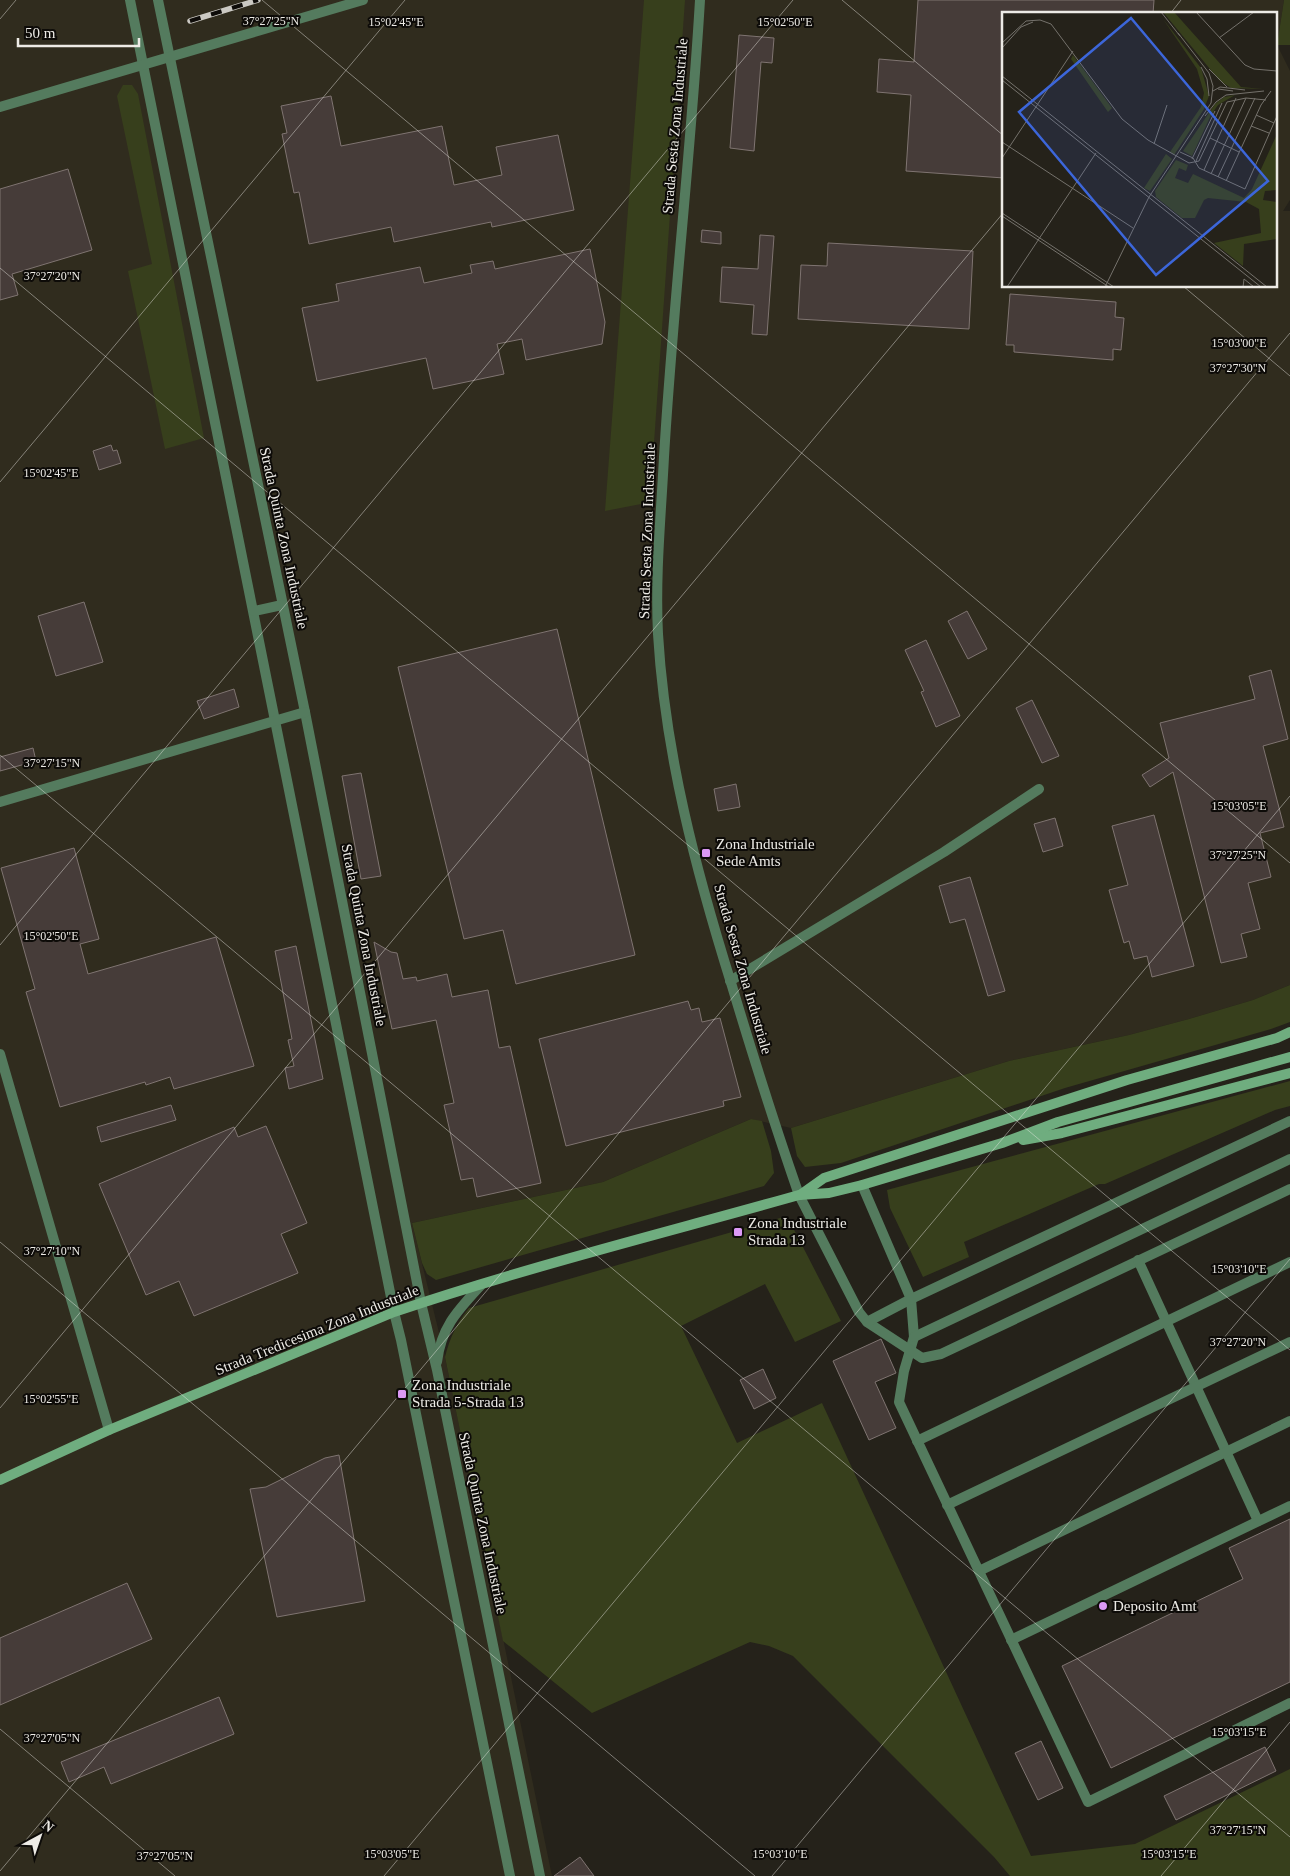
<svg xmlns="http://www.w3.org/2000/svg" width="1290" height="1876" font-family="'Times New Roman',serif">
<rect width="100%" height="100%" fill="#25221a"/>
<path fill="#302c1e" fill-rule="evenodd" d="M0,0H1284L1277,45L1290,71V200L1283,211H1290V985L1253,1000L1189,1019L1129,1035L1009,1061L791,1128L751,1119L603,1182L412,1223L445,1357L552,1876H0ZM1004,14H1276V286H1004Z"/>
<g fill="#373f1c">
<path d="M644,0H685L650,500L641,504L605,511Z"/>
<path d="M1284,0H1290V45H1277Z"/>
<path d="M123,85H132L138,94L204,438L165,449L128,271L152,264L117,96Z"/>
<path d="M1290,985V1022L1271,1029L1065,1088L841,1163L805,1167L797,1156L791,1128L1009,1061L1129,1035L1189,1019L1253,1000Z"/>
<path d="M1290,1081V1106L1275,1110L1105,1184H1099L964,1242L969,1257L923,1277L890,1208L887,1190Z"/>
<path d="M751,1119L762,1121L771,1151L774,1173L764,1186L436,1280L427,1274L422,1263L412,1223L603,1182Z"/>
<path d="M787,1216L841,1321L795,1342L765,1284L681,1326L737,1443L822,1403L1031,1856L1135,1844L1290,1769V1876H1010L994,1857L793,1656L769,1646L750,1642L592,1713L503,1641L445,1357C450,1338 456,1324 469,1308Z"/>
</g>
<g fill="#463c39" stroke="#7f7471">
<path d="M918,0H1154L1153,14H1004V178L906,171L911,95L877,92L879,59L914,62Z"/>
<path d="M739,35L774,38L772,63L761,62L754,151L730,148Z"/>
<path d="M331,96L341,146L442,126L454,185L502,175L496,147L558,135L574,210L492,227L491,222L394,242L391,227L309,244L299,192L294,193L282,134L287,133L281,106Z"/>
<path d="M68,169L92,250L12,274L18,295L0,300V189Z"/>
<path d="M702,230L721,232V244L701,242Z"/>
<path d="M760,235L774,236L767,335L752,334L754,305L720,302L722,267L758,269Z"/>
<path d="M828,243L973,251L969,329L798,319L801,265L827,266Z"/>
<path d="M590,249L605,322L602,344L526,360L522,339L497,344L504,374L433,389L426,358L317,381L302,308L339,301L336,284L420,267L424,283L472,273L470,265L493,261L495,269Z"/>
<path d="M1010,294L1116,302L1115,317L1124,318L1121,350L1113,349V360L1014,352V345H1006Z"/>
<path d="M111,445L113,451L117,450L121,463L99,470L93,451Z"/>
<path d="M84,602L103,662L56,676L38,616Z"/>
<path d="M967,611L987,649L968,659L948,621Z"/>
<path d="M557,629L635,955L516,984L503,930L464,939L398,667Z"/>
<path d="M926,640L960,716L936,727L921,692L924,691L905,650Z"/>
<path d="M1271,670L1288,739L1263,746L1284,827L1260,833L1271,877L1248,883L1260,929L1241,934L1247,957L1221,963L1173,772L1150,787L1142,775L1169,758L1160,723L1255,699L1249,676Z"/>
<path d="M234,689L239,707L204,719L197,701Z"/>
<path d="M1032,700L1059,756L1042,763L1016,708Z"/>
<path d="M33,748L36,761L0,771V757Z"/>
<path d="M361,773L381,876L361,879L342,776Z"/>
<path d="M736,784L740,807L718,811L714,789Z"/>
<path d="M1154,815L1194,966L1152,977L1147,956L1134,959L1129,941L1124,943L1109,890L1128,885L1112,826Z"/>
<path d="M1055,818L1063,846L1043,852L1034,824Z"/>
<path d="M74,848L99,939L80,944L88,974L216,937L254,1066L174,1089L170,1077L146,1085L145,1082L60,1107L26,992L35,989L1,868Z"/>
<path d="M970,877L1005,991L988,996L965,919L950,923L939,886Z"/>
<path d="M374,942L391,952L397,953L403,979L416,977L417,981L447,974L452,997L488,990L499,1048L510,1046L541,1183L477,1197L473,1178L461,1180L444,1105L454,1103L436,1020L392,1029Z"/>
<path d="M296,946L323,1079L289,1089L285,1068L294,1066L288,1040L292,1039L275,951Z"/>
<path d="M688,1001L691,1010L699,1008L702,1022L720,1018L741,1097L723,1101L724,1106L566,1146L539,1039Z"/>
<path d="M171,1105L176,1120L101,1142L97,1127Z"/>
<path d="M266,1126L307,1223L281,1234L298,1273L194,1316L179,1281L146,1295L99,1184L234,1127L238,1137Z"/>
<path d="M881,1339L896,1373L875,1382L896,1428L869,1440L833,1361Z"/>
<path d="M763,1369L776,1398L754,1409L740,1380Z"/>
<path d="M339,1455L365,1601L277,1617L250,1489L266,1487L325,1458Z"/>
<path d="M1290,1519V1682L1111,1768L1062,1666L1243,1579L1229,1548Z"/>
<path d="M127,1583L152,1639L0,1705V1638Z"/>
<path d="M219,1697L234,1734L111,1784L104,1767L69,1782L61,1762Z"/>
<path d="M1041,1741L1063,1788L1038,1800L1015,1753Z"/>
<path d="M1265,1747L1276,1771L1176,1820L1164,1796Z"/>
<path d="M580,1857L594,1876H554Z"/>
</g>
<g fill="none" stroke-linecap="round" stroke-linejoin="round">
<g stroke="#547b5e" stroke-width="10">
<path d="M862,1185L911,1299L914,1337L904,1371L899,1402L1088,1802L1290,1703"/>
<path d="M799,1195L859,1312L867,1322L922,1358L941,1354L1290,1189"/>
<path d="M1138,1260L1258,1521"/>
<path d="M867,1322L911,1299L1290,1121"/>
<path d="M914,1337L1290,1159"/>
<path d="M917,1441L1290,1262"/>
<path d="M947,1505L1290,1342"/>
<path d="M979,1571L1290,1421"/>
<path d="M1011,1640L1290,1506"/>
</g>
<g stroke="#547b5e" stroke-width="10">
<path d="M130,0L394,1312L401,1340L510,1876"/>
<path d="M158,0L305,712L421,1303L437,1370L540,1876"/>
<path d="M700,0C691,153 673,304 664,457C661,516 655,575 658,634C665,754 696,871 732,986C753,1056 775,1126 799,1195"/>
<path d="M0,107L363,0"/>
<path d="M254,611L282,605"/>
<path d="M0,802L305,712"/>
<path d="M730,981L944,852L1039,789"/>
<path d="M0,1054L109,1430"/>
<path d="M437,1362C441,1327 458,1310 481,1285"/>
</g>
<g stroke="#6fad7f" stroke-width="10">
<path d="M1023,1140L1062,1133L1290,1073"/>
<path d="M800,1195L824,1178L1127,1080L1277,1038L1290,1032"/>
<path d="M0,1480L109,1430L394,1312C527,1267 664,1233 799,1195L829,1193L862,1185L1002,1143L1058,1122L1290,1057"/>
</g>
<g stroke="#cbc9c3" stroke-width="5.5">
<path id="rail" d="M190,21L258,0"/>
</g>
<use href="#rail" stroke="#0d0b08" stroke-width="4" stroke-dasharray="11" stroke-linecap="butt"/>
</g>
<path fill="none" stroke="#edebe6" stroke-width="1" stroke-opacity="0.45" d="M262,0L1290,863M842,0L1004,136M1170,14L1181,0M0,19L16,0M0,268L1290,1350M1183,286L1290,376M0,482L405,0M0,755L1290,1837M0,945L793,0M0,1242L755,1876M0,1408L1004,212M0,1729L175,1876M0,1871L1290,333M384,1876L1290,796M772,1876L1290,1259M1161,1876L1290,1722"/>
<g fill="#dc99f5" stroke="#0d0b08" stroke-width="2">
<rect x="701" y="848" width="10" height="10" rx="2.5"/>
<rect x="733" y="1227" width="10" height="10" rx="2.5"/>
<rect x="397" y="1389" width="10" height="10" rx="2.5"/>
<circle cx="1103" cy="1606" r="5"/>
</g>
<g text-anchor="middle" stroke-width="4" stroke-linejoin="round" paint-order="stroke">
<g font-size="15" fill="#edebe6" stroke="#0d0b08">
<text transform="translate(675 126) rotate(-85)" y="5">Strada Sesta Zona Industriale</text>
<text transform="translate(647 531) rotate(-88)" y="5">Strada Sesta Zona Industriale</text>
<text transform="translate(284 538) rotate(78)" y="5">Strada Quinta Zona Industriale</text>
<text transform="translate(364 935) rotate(79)" y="5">Strada Quinta Zona Industriale</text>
<text transform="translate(743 969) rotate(74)" y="5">Strada Sesta Zona Industriale</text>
<text transform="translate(317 1330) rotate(-22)" y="5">Strada Tredicesima Zona Industriale</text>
<text transform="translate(483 1523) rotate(78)" y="5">Strada Quinta Zona Industriale</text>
</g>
<g font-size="15" fill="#edebe6" stroke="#0d0b08" text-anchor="start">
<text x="716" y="849">Zona Industriale<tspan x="716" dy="17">Sede Amts</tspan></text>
<text x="748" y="1228">Zona Industriale<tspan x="748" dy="17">Strada 13</tspan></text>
<text x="412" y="1390">Zona Industriale<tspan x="412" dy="17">Strada 5-Strada 13</tspan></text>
<text x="1113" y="1611">Deposito Amt</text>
</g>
</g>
<g transform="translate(1002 12)">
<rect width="275" height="275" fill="#25221a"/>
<path d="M161,0H172L239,75L261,77L229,76L217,68ZM161,7L199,56L207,84L202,97L172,143L168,140L199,95L202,81L195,57ZM71,43L110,96L106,100L69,47ZM233,83L216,93L209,103L190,144L181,139L213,92L222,85ZM275,122V178L263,179L261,188L275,190V227L242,232L241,254L212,231L259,221L257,197L244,190L206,186L202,188L193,206H180L154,185L153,179L174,148L186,153L184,159L177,156L173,166L186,171L191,162L242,186L250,177ZM164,142L170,147L148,179L142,176Z" fill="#373f1c"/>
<path fill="none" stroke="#75726c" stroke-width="1" d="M159,0L178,24M194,0L243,53L252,57L275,59M217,26L252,0M0,31L24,9L38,8L49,12L120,107L146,128L187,151L197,149L225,90L244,86L264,88M0,36L19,15L31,10M199,55L205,67L207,84M207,57L225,75M0,64L265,275M0,68L259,275M216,77L231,79M211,79L218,75L243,78M254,103L272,111M203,104L214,90L224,83L262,79M249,114L267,121M208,126L237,140M0,130L131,216M152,132L165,93M178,140L191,146L197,156L243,177L275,104M0,146L71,39M190,147L213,99M194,149L220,91M202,158L234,86M209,162L244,86M216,165L253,86M224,169L259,93L269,79M0,201L112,275M0,204L107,275M5,275L94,141M103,275L147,185L209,91L211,74L207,61L176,21M241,275L242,267L252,275"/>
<path fill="#3c66da" fill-opacity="0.15" stroke="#3c66da" stroke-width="2.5" d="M129,6L266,169L154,263L17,100Z"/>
<rect width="275" height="275" fill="none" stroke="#edebe6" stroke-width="2.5"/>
</g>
<g font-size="12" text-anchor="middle" fill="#edebe6" stroke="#0d0b08" stroke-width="4" stroke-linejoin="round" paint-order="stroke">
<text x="271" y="25">37°27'25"N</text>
<text x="396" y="26">15°02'45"E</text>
<text x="785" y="26">15°02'50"E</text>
<text x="52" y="280">37°27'20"N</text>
<text x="1239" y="347">15°03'00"E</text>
<text x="1238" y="372">37°27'30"N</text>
<text x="51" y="477">15°02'45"E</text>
<text x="52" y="767">37°27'15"N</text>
<text x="1239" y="810">15°03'05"E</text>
<text x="1238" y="859">37°27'25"N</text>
<text x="51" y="940">15°02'50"E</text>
<text x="52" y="1255">37°27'10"N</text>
<text x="1239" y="1273">15°03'10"E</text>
<text x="1238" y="1346">37°27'20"N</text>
<text x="51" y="1403">15°02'55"E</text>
<text x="1239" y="1736">15°03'15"E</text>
<text x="52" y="1742">37°27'05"N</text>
<text x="1238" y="1834">37°27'15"N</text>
<text x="392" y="1858">15°03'05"E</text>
<text x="780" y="1858">15°03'10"E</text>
<text x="1169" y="1858">15°03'15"E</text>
<text x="165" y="1860">37°27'05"N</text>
</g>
<g transform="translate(40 1836) rotate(40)" stroke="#0d0b08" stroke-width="4" paint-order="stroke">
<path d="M0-4L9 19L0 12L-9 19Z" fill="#edebe6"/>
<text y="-8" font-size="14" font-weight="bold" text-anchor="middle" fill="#edebe6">N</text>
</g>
<path d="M18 38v8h121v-8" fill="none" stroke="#edebe6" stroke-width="2.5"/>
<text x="25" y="38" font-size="15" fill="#edebe6" stroke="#0d0b08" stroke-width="4" paint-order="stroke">50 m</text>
</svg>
